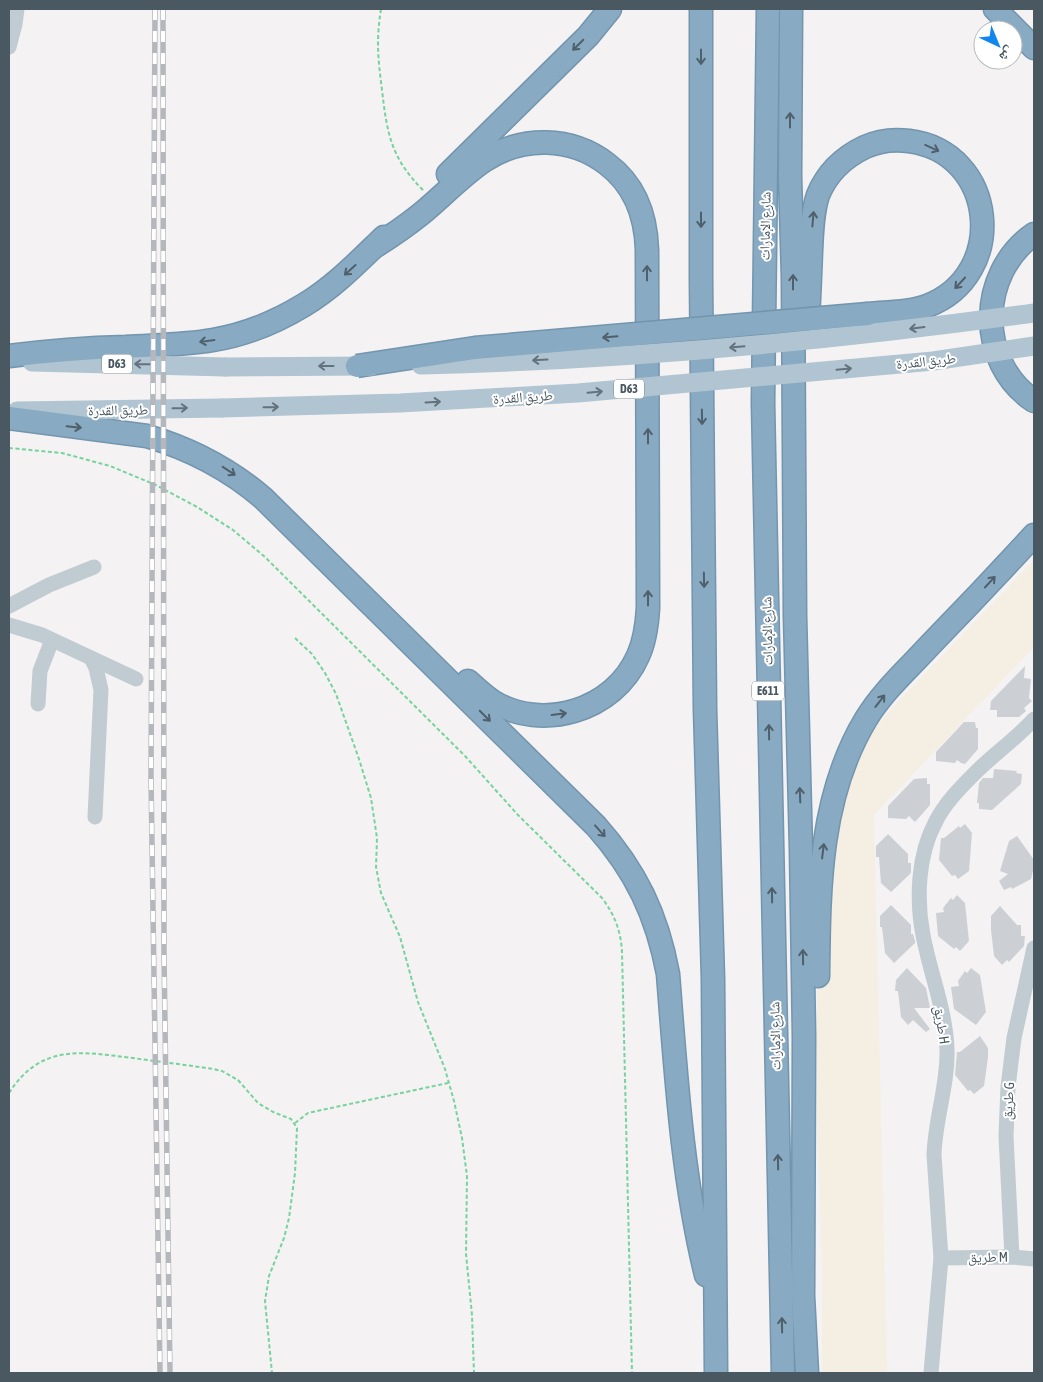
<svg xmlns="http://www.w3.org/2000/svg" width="1043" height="1382" font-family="'Asap Condensed','Noto Naskh Arabic',sans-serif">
<rect width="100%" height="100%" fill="#f4f2f2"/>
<path fill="#f5eee3" d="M1034,560V647L874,815L887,1373H822V1274L817,1114L816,1026L823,853L863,743L890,710Z"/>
<g fill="#ccd0d5">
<path d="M1025,666L1024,678L1031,679L1029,698L1032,701L1024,708L1026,711L1019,717H997V710H990L991,701Z"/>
<path d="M964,722H975L976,728H978V749L965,764L961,763L957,760L955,763L936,761V752Z"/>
<path d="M994,769L1017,771L1016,773L1022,774L1021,784L992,810L979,809V803H977L979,783L983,778H993Z"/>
<path d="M927,778V784H930V805L915,822L909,816L906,819L888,818V806L914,779Z"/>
<path d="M965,824L972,833L969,871L958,879L955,875L952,876L939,860L941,838H944L959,826L960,828Z"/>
<path d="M888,834L908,854V863H911V873L891,892L881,883L879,857H876V846Z"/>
<path d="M1017,836L1034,860V866L1031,879L1012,889L1011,887L1004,890L999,881L1008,874L1000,871L1009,841Z"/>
<path d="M957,895L965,903L969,941L960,951L956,947L954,949L938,936L936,913L944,912L943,908L951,898L953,900Z"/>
<path d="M891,905L911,925V934H913L915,941V943L894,963L885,953L882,927H880V916Z"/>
<path d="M1000,906L1017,925H1021V936H1025L1024,946L1009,962L1007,960L1002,965L994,956L991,930V916Z"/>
<path d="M907,968L926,988L930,1008H914L930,1029L926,1032L913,1020L908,1025L901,1017L898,991H895L896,980Z"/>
<path d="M971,968L980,975L986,1012L976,1025L954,1009L951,987L959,986L958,981L965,971L967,973Z"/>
<path d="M980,1036L988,1048V1057L984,1086L974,1094L970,1090L968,1091L955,1075L957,1052H960Z"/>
</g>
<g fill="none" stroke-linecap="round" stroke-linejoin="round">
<g stroke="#7395ae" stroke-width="25">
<g id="highway">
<path d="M701,9V278L705,709L713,979L716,1373"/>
<path d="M768,9L763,403L783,1373"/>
<path d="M791,9L790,176L793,277L795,616L801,849L804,1037L803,1296L807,1373"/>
<path d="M995,9L1034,48"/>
<path d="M448,174L588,36L610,9"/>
<path d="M1034,234C978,273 976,362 1034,401"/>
<path d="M374,247C390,237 406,226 421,214C442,197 462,175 485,160C522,136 571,136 607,164C635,185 646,216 647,250L648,608C647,625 645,641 638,656C614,711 542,732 492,701C483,695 476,688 468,681"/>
<path d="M807,334C809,306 810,278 811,251C812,232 812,213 818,195C827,173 844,157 865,147C878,141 894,139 909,141C997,152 1009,275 927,306C909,313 887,312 868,314"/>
<path d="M9,356C48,351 86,348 126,347C155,345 184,345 213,340C244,335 276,322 304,305C334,287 359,261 384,237"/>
<path d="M9,418L147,436C191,449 228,468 263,498L596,826C636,871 657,915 668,974C676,1075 682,1177 706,1275"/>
<path d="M818,976C819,888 819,797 866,719C883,691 908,669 930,645C965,609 1000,572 1034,535"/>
</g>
</g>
<g stroke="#76d39d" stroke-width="2" stroke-dasharray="4 2.5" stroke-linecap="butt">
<path d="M381,9C376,40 378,59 382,90C387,133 391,159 424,191"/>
<path d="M9,448L62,453L110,466L156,485L197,507L233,530L265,557L465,756L518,815L602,898C615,915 621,932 622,952L632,1373"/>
<path d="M295,638L312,654L325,673L336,694L359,759L371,798L377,838L376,867L381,893L400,937L418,1002L445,1069L454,1101L462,1138L467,1176L466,1254L472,1315L474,1373"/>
<path d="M9,1093C41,1043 82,1052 133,1058C160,1062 187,1065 213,1069L222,1071L238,1080L258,1103L273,1112L291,1119L297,1128L295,1173L289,1218L284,1238L269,1276L265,1301L272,1373"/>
<path d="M295,1123L308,1113L317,1111L448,1083"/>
</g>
<g stroke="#c0cbd2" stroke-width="15">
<path d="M9,47L15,24L17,9"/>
<path d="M9,606L49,585L94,567"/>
<path d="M9,625L42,635L136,679"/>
<path d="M91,658L96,668L101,690L95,817"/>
<path d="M38,704L40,671L52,640"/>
<path d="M1012,1257L1006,1136L1008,1087L1014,1038L1034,948"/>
<path d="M941,1258L1012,1257L1034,1259"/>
<path d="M931,1373L941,1258L934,1155C935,1119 948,1085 947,1050C946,1011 930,973 923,935C916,899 918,855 935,823C944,804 960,788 975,773C994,754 1016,739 1034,719"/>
</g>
<g stroke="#b1c4d1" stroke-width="19">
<path d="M32,362L225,367"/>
<path d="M17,411L222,408"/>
</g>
<use href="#highway" stroke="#88aac2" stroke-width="22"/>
<g stroke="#b4b8bd" stroke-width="5.5">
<g id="rail">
<path d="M155,9L151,778L160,1373"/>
<path d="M163,9L164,954L170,1373"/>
</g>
</g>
<use href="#rail" stroke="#fff" stroke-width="4" stroke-dasharray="11" stroke-linecap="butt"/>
<g stroke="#7395ae" stroke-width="25" stroke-linecap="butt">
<path id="highway-bridge" d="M357,366L475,348L868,314"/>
</g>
<g stroke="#b1c4d1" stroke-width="19">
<path d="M421,365C626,360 831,341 1034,313"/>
<path d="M225,367L371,366"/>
<path d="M222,408L400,403L578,393L933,361L1034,346"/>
</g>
<use href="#highway-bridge" stroke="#88aac2" stroke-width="22"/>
</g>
<defs><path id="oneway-shaft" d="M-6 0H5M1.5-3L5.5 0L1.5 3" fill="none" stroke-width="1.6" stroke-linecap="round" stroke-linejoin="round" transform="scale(1.25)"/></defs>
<g stroke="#4f606b">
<use href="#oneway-shaft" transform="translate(578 45) rotate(135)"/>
<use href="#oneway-shaft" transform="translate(701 57) rotate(90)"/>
<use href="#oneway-shaft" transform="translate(790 120) rotate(-90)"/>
<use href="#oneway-shaft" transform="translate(932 148) rotate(24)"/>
<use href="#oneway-shaft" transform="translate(813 219) rotate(-85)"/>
<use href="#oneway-shaft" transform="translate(701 220) rotate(90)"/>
<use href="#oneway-shaft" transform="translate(350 270) rotate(138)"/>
<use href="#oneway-shaft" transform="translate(647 273) rotate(-90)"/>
<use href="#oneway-shaft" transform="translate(793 282) rotate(-90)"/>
<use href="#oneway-shaft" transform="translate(960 283) rotate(133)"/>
<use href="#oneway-shaft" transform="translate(610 337) rotate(175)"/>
<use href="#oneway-shaft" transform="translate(207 341) rotate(172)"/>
<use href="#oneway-shaft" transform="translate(702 417) rotate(89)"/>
<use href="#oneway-shaft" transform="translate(74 427) rotate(6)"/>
<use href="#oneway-shaft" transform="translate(648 436) rotate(-90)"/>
<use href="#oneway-shaft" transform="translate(229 471) rotate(33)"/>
<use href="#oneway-shaft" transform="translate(704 580) rotate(89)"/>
<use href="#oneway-shaft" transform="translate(990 582) rotate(-47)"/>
<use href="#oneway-shaft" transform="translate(648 598) rotate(-90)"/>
<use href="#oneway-shaft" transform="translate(880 701) rotate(-52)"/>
<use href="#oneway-shaft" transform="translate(559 714) rotate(-7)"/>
<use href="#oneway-shaft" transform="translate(485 716) rotate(45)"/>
<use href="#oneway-shaft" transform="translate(769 732) rotate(-91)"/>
<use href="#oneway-shaft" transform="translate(800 795) rotate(-92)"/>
<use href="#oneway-shaft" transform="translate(600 831) rotate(48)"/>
<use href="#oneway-shaft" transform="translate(823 851) rotate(-83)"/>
<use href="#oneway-shaft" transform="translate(772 895) rotate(-91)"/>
<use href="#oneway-shaft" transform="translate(803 957) rotate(-91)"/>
<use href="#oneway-shaft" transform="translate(778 1162) rotate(-91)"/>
<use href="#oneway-shaft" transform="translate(782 1325) rotate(-91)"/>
</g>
<g stroke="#63737d">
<use href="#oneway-shaft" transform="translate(917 328) rotate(173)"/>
<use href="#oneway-shaft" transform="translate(737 347) rotate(175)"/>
<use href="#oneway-shaft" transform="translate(540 360) rotate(177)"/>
<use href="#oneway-shaft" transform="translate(142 364) rotate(-179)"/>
<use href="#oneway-shaft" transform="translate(326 366) rotate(180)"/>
<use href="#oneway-shaft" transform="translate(844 369) rotate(-5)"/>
<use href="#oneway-shaft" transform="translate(595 392) rotate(-5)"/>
<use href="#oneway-shaft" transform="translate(433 402) rotate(-3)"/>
<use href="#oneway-shaft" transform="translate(271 407) rotate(-1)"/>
<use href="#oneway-shaft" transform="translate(180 408) rotate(-1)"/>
</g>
<g text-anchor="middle" stroke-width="4" stroke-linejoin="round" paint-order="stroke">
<g fill="#fff" stroke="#808a90" stroke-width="1">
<rect x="102" y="354.5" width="30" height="19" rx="4"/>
<rect x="614" y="379.5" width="30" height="19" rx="4"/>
<rect x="752" y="681.5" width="32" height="19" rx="4"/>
</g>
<g font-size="12" font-weight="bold" fill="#495861">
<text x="117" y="368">D63</text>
<text x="629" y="393">D63</text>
<text x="768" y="695">E611</text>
</g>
<g font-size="14" fill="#495861" stroke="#fff">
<text transform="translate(765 226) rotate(-89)" y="5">شارع الإمارات</text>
<text transform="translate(926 361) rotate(-6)" y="5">طريق القدرة</text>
<text transform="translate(523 397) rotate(-4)" y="5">طريق القدرة</text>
<text transform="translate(118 410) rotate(-1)" y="5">طريق القدرة</text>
<text transform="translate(767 631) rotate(-91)" y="5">شارع الإمارات</text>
<text transform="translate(942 1025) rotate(81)" y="5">طريق H</text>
<text transform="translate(775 1036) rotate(-91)" y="5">شارع الإمارات</text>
<text transform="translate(1008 1101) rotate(-86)" y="5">طريق G</text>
<text transform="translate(988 1257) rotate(-1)" y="5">طريق M</text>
</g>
</g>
<rect width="1043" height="1382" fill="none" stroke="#495861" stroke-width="20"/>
<g transform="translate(998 45) rotate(136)"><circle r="24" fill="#ffffff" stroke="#b6bcc0"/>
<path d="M0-4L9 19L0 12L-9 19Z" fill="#1286ef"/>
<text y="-8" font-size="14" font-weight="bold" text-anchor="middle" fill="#495861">ش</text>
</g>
</svg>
